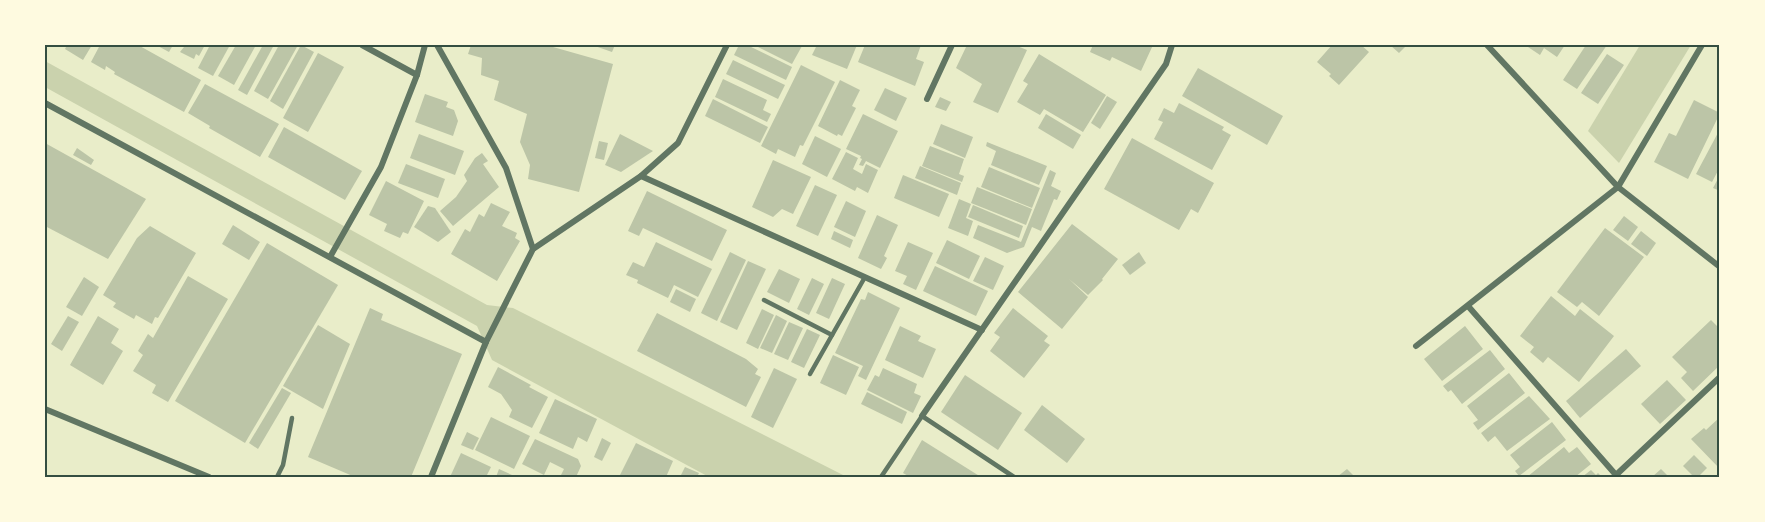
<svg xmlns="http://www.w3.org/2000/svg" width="1765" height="522" font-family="'Space Grotesk',sans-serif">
<rect width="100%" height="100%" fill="#e9edc9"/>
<g fill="#cad2ad">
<path d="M1640,45H1691L1619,163L1588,131Z"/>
<path d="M45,61L487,305L513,308L847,477H709L492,360L477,326L45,87Z"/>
</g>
<g fill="#bcc5a7">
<path d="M67,45H92L83,60L65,49Z"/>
<path d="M100,45H138L201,80L184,112L114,74L115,72L106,66L105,70L91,62Z"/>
<path d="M156,45H173L169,52Z"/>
<path d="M179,45H205L199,56L196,54L194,59L180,52L184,47Z"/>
<path d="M210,45H230L213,76L198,68Z"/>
<path d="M236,45H256L234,85L218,76Z"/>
<path d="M263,45H274L247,95L238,90Z"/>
<path d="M279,45H298L268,99L254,91Z"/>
<path d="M301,45L314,52L283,109L270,101Z"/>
<path d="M471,45H546L613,64L579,192L528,179L530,165L520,142L527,114L494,100L499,81L481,75L482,58L468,54Z"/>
<path d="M592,45H615L612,52Z"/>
<path d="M739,45H747L792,67L786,80L734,55Z"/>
<path d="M754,45H800L802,46L792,64Z"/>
<path d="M817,45H857L847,69L812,55Z"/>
<path d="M865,45H921L916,59L924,62L915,86L858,62Z"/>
<path d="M967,45H1015L1027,50L998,113L973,102L982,84L956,68Z"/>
<path d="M1093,45H1153L1141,71L1112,57L1110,61L1090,52Z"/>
<path d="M1332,45H1361L1369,52L1339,85L1329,76L1331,74L1317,62Z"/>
<path d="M1390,45H1407L1399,53Z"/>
<path d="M1525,45H1565L1557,57L1544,48L1540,55Z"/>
<path d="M1586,45H1607L1577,89L1563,80Z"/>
<path d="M318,53L344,67L308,132L283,118Z"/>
<path d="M1039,54L1106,95L1083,132L1044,109L1040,115L1017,102L1028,84L1023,81Z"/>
<path d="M1607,54L1624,65L1598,104L1581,93Z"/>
<path d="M733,60L785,85L778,99L726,74Z"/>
<path d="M801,65L835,82L803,146L800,145L795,157L778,149L776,154L761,146Z"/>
<path d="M1198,68L1283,116L1267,145L1182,96Z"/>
<path d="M723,79L767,100L763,110L771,114L767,122L715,97Z"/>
<path d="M840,80L860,90L852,106L856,108L842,136L838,134L837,136L818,126Z"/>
<path d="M205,84L279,124L260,157L209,128L210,126L188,113Z"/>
<path d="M885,88L907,98L896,121L874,110Z"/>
<path d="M425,94L448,102L446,107L454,110L458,121L453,136L415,122Z"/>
<path d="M1107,96L1117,102L1100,129L1091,123Z"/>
<path d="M940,97L951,102L946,111L935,107Z"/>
<path d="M713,99L768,127L760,143L705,116Z"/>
<path d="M1694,100L1720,113L1688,179L1654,162L1669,133L1676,136Z"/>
<path d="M1179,103L1224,127L1222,130L1231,135L1212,170L1154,139L1163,122L1158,120L1164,108L1174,113Z"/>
<path d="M863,114L898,131L880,168L866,161L863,166L859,165L862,159L860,158L861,156L846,149Z"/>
<path d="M1046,114L1081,135L1073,149L1038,128Z"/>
<path d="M941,124L973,137L965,158L933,144Z"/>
<path d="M284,127L362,171L345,200L268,157Z"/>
<path d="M1720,129V167L1712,182L1696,174Z"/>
<path d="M419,134L464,151L455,175L410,158Z"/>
<path d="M620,134L653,151L621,172L605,165Z"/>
<path d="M815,136L841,149L827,177L802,164Z"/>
<path d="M1132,138L1214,183L1198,213L1191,209L1179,230L1104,189Z"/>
<path d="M599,141L608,143L604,160L595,158Z"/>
<path d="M987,142L1047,166L1039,185L991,165L996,151L986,146Z"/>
<path d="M45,143L146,199L108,259L45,226Z"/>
<path d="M930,146L964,159L959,174L964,176L962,182L922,166Z"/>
<path d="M77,148L94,160L91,165L73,155Z"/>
<path d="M846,152L858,158L853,169L862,174L866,164L878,170L868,193L857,187L855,191L832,179Z"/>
<path d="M482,153L488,161L483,164L499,187L453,226L440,211L456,197L467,181L464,175L475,158Z"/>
<path d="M773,160L811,177L793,214L782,209L773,217L752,207Z"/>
<path d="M406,164L445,179L438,198L398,183Z"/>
<path d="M920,166L961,183L957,195L915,178Z"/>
<path d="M989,167L1040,188L1032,208L981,187Z"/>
<path d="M1050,170L1056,173L1051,186L1061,191L1057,200L1054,199L1041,231L1032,227L1024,247L1007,253L973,238L978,225L1021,242Z"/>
<path d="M903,175L949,194L939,217L894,198Z"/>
<path d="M1720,175V191L1713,188Z"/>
<path d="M386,181L424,201L408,234L403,232L400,238L384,231L387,224L369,215Z"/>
<path d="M815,185L837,195L818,236L796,226Z"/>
<path d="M977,187L1032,209L1026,225L971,203Z"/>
<path d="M647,191L727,230L712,261L643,228L639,236L628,231Z"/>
<path d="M959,199L971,204L966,218L973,221L968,236L948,228Z"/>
<path d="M846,201L866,211L855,237L834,227Z"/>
<path d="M491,203L510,212L502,226L517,233L515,238L520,241L497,281L451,254L465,229L470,232L479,214L484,217Z"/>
<path d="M973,205L1023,226L1019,238L968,217Z"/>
<path d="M428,206L435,208L451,232L438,242L414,227Z"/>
<path d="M877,215L898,225L884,256L887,258L881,269L858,258Z"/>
<path d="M1624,216L1638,227L1628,241L1613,230Z"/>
<path d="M1072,224L1118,259L1102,279L1103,280L1088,295L1069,279L1088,297L1062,329L1018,292Z"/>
<path d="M233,225L260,242L249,260L222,244Z"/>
<path d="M150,226L196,253L158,318L155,317L152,324L136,315L134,319L113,307L116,303L103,295L137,238Z"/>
<path d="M1605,228L1644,257L1599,316L1582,302L1577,307L1557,292Z"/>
<path d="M834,231L853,240L850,248L831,239Z"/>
<path d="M1641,231L1656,243L1647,256L1631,244Z"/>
<path d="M947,240L980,256L969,279L936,263Z"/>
<path d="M656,242L712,269L698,297L674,285L668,298L637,283L638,280L626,275L633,262L644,267Z"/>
<path d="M908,242L933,253L916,290L903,284L907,276L895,271Z"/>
<path d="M267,243L338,285L245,443L175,401Z"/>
<path d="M730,252L746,260L717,321L701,313Z"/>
<path d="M1139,252L1146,263L1130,275L1122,265Z"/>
<path d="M985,257L1004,266L993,290L973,281Z"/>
<path d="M748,261L766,269L737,330L720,322Z"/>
<path d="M935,266L988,291L976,316L923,291Z"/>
<path d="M779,269L800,279L789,303L767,292Z"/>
<path d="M188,276L228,299L168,402L152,393L156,385L133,371L143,355L138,351L148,334L153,338Z"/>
<path d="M84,277L99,287L82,316L66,307Z"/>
<path d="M812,278L824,284L809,315L797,309Z"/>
<path d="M832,278L845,284L829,319L816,313Z"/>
<path d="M676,289L696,299L690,312L670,302Z"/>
<path d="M868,292L900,308L866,380L858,376L863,366L835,353L861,299L865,300Z"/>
<path d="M1551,296L1575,316L1580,309L1614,336L1579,382L1548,357L1543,363L1530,352L1534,347L1520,336Z"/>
<path d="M370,308L383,314L381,320L462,354L411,477H355L308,457Z"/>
<path d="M1013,308L1048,336L1044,341L1050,345L1024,378L990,351L1000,337L994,333Z"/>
<path d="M762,309L774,315L758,349L746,343Z"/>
<path d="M657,313L746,359L758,369L755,374L761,377L746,407L637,351Z"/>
<path d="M776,315L787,321L772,353L760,348Z"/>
<path d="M68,316L79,322L62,351L51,344Z"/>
<path d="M98,316L119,329L111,343L123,351L103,385L70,365Z"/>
<path d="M1711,320L1720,329V365L1693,391L1681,378L1687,372L1672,357Z"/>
<path d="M789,322L803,328L788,360L774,354Z"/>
<path d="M318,325L350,344L323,409L283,386Z"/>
<path d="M900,326L921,336L918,341L936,349L923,378L885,360Z"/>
<path d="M1465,326L1483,349L1442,381L1424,359Z"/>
<path d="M807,329L820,335L804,368L791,362Z"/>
<path d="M1626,349L1641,366L1580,418L1566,401Z"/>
<path d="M1490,350L1505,369L1462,404L1451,390L1448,392L1443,386Z"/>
<path d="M833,355L859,367L846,395L820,383Z"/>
<path d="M498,367L531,385L529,387L548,397L532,428L509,417L512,410L501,394L488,387Z"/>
<path d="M774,368L797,379L773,428L751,417Z"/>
<path d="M883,368L917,384L914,393L921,396L913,413L867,390L875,375L879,377Z"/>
<path d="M1509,373L1525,393L1478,430L1473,423L1478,420L1467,406Z"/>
<path d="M965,375L1022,413L998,450L941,412Z"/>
<path d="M1667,380L1686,400L1660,424L1641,404Z"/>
<path d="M282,388L291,393L258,449L249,443Z"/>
<path d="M867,392L907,412L902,424L861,404Z"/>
<path d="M1529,396L1550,419L1507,451L1495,436L1488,442L1481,433Z"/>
<path d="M555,399L597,419L587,442L578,437L573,449L539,433Z"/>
<path d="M1042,405L1085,439L1067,463L1024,430Z"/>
<path d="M491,417L530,436L514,469L475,450Z"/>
<path d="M1720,417V469L1691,439L1704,428L1706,430Z"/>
<path d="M1552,422L1566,440L1519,476L1515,471L1520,467L1510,455Z"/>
<path d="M467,432L479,438L473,450L461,445Z"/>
<path d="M602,438L611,443L602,461L594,457Z"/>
<path d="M535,439L578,459L581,466L576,477H560L564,469L550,462L544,475L522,464Z"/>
<path d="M922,440L981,477H910L903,473Z"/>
<path d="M636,443L673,461L666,477H619Z"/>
<path d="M1564,447L1569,453L1577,447L1591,464L1575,477H1527Z"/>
<path d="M461,453L491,467L486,477H450Z"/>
<path d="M1694,455L1707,468L1698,477H1694L1683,466Z"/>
<path d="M685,467L699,473L697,477H680Z"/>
<path d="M499,469L512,475L511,477H496Z"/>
<path d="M1347,469L1355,477H1337Z"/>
<path d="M1661,469L1669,477H1652Z"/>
<path d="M1591,470L1596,475L1598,473L1602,477H1582Z"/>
</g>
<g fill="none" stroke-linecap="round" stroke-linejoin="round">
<g stroke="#617663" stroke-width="4.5">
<path d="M764,300L832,335"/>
<path d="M810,374L865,277"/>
<path d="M277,477L283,465L292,418"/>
<path d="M881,477L922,416L1014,477"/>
</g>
<g stroke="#617663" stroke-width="6">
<path d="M362,45L417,75"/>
<path d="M437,45L506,168L533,249"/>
<path d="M1487,45L1618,187L1720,267"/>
<path d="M927,99L952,45"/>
<path d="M45,103L486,342"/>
<path d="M641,176L982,330"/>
<path d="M330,257L381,167L417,75L425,45"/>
<path d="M1468,306L1616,475L1720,377"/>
<path d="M1416,346L1618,187L1702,45"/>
<path d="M45,409L209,477"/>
<path d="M922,416L1166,64L1172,45"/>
<path d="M431,477L486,342L533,249L641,176L678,143L727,45"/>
</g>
</g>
<rect width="1765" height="522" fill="none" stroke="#fefae0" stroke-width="93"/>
<rect x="46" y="46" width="1672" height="430" fill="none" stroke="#344e41" stroke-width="2"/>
</svg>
